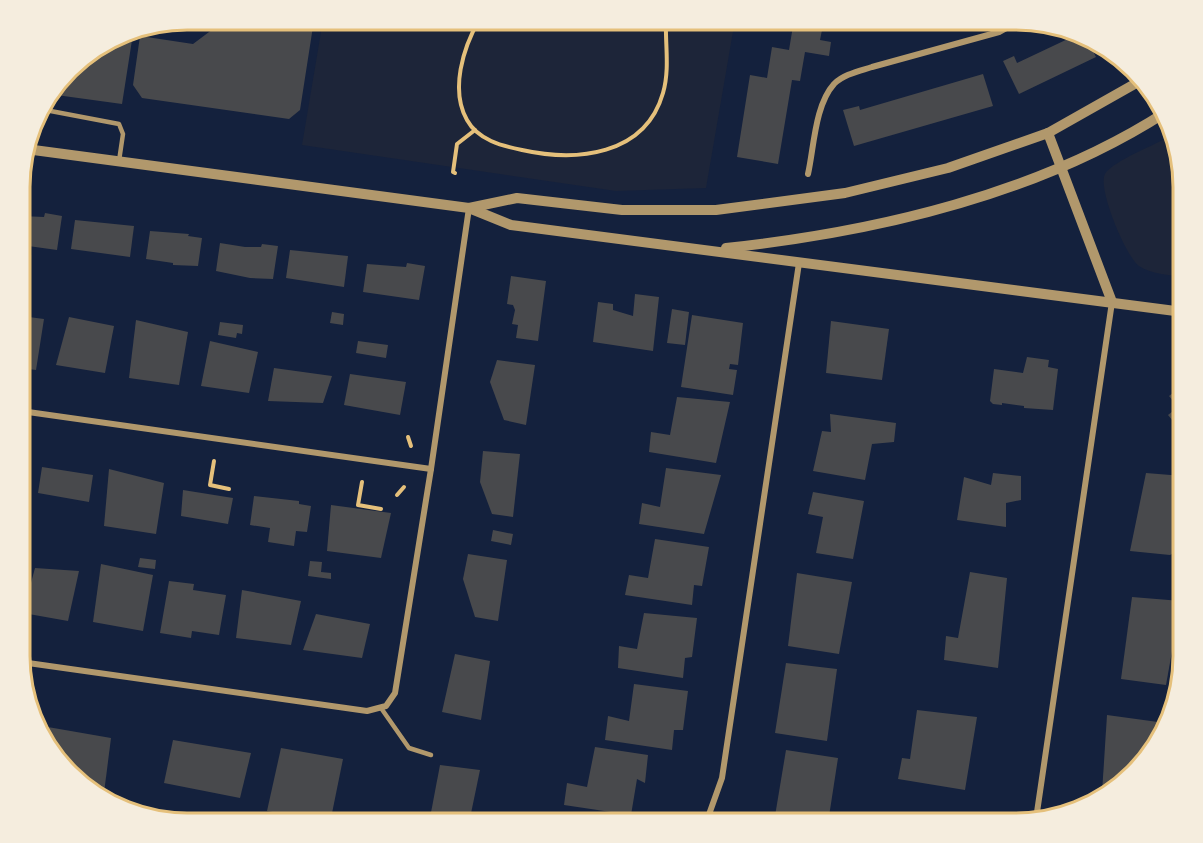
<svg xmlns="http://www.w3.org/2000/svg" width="1203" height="843" font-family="Barlow,sans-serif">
<rect width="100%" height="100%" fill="#14213d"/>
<g fill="#1d2539">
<path d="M323,20H735L706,188L616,191L302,145Z"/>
<path d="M1172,135L1183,176V277C1169,275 1151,274 1139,266C1126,257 1097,188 1105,174C1114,160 1156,145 1172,135Z"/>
</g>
<g fill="#48494c">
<path d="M225,20H314L300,110L289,119L142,98L133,85L140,36L193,44Z"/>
<path d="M794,20L823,25L820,40L831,42L829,56L805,52L800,81L792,80L778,164L737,157L750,75L767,78L772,47L789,50Z"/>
<path d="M1072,37L1089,43L1096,57L1019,94L1003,61L1014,56L1017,63Z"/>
<path d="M117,38L132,40L122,104L49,94L77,61Z"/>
<path d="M983,74L993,106L854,146L843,110L859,106L860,110Z"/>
<path d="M45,213L62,216L57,250L21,245V216L44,217Z"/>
<path d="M75,220L134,226L130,257L71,249Z"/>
<path d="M150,231L189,234L188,236L202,238L198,266L173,265V263L146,259Z"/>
<path d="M220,243L245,247H261L262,244L278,246L273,279L250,278L216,271Z"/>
<path d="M290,250L348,256L344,287L286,278Z"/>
<path d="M407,263L425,266L419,300L363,292L367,264L406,267Z"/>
<path d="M511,276L546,281L538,341L516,338L518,325L512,324L515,310L513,305L507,304Z"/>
<path d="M635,294L659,297L653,351L593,342L598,302L613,304V310L633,316Z"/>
<path d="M672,309L689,312L685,345L667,343Z"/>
<path d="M332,312L344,314L343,325L330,323Z"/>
<path d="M692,315L743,323L738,365L730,364L729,369L737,370L733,395L681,387Z"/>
<path d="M21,316L44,319L36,370L21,368Z"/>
<path d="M69,317L114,326L105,373L56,365Z"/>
<path d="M136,320L188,332L179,385L129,378Z"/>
<path d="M831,321L889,329L882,380L826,373Z"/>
<path d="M220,322L243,325L242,334L237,333L236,338L218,335Z"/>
<path d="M210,341L258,352L249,393L201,386Z"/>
<path d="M358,341L388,345L386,358L356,353Z"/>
<path d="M1027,357L1049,360L1048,367L1058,369L1053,410L1024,408V406L1002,403V405L993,404L990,401L994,369L1023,373Z"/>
<path d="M497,360L535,365L526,425L504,420L490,382Z"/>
<path d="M274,368L332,376L323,403L268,401Z"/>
<path d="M350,374L406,382L400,415L344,405Z"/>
<path d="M1183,385V433L1168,415L1178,407L1169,396Z"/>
<path d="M677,397L730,402L716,463L649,452L651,432L670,435Z"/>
<path d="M830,414L896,423L894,442L872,444L865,480L813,471L822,431L831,432Z"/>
<path d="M483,451L520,454L513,517L492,514L480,482Z"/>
<path d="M21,463L25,464L22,478H21Z"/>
<path d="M42,467L93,475L89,502L38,493Z"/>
<path d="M666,468L721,475L704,534L639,524L642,503L660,507Z"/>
<path d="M109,469L164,483L156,534L104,526Z"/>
<path d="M993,473L1021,476V500L1006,503V527L957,520L964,477L991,485Z"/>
<path d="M1146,473L1183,476V548L1170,555L1130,551Z"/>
<path d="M183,490L233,498L228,524L181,516Z"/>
<path d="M813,492L864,501L853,559L816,553L823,517L808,514Z"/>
<path d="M254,496L299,501V504L311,506L307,532L296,531L294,546L268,542L270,528L250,525Z"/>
<path d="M331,505L391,513L381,558L327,551Z"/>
<path d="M493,530L513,534L511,545L491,541Z"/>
<path d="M655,539L709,547L702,586L694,585L692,605L625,595L629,575L648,578Z"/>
<path d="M468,554L507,560L498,621L475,617L463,579Z"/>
<path d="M140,558L156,560L155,569L138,567Z"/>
<path d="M310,561L322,562L321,572L331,573V579L308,576Z"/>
<path d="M101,564L153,575L143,631L93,622Z"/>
<path d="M35,568L79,571L68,621L23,613Z"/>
<path d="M970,572L1007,578L998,668L944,660L946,636L958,638Z"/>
<path d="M797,573L852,582L839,654L788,646Z"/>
<path d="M169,581L194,584L193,590L226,595L219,635L192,631L191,638L160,633Z"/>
<path d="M242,590L301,601L291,645L236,638Z"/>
<path d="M1132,597L1181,601L1166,685L1121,679Z"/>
<path d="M644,613L697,618L692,657L685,658L683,678L618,668L619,646L637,649Z"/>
<path d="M316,614L370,624L362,658L303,650Z"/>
<path d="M455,654L490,661L481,720L442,712Z"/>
<path d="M786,663L837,669L827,741L775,733Z"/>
<path d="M634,684L688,691L683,730H674L672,750L605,740L608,716L629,721Z"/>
<path d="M917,710L977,717L965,790L898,779L902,758L910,759Z"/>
<path d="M1107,715L1158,722L1149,758L1105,794L1102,793Z"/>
<path d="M42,726L111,738L104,793L85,789L42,740Z"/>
<path d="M173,740L251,753L240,798L164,783Z"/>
<path d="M595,747L648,755L645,783L637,779L631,815L564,805L567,783L587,787Z"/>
<path d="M281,748L343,759L330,823L267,811Z"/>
<path d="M786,750L838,758L828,823L774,822Z"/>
<path d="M440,765L480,770L469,823H429Z"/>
</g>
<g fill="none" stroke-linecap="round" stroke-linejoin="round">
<g stroke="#e5c07b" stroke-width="4">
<path d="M479,20C463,48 450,90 467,120C478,140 502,146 522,150C576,162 645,156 663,93C670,69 665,44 666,20"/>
<path d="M455,173L453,172L457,144L475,130"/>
<path d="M408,437L411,446"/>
<path d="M214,461L210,485L229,489"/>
<path d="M362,482L358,505L381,509"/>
<path d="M397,495L404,487"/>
</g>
<g stroke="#b1986c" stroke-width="4.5">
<path d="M40,109L119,124L123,134L119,161"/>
<path d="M381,708L409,748L431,755"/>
</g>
<g stroke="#b1986c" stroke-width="6">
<path d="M808,174C814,147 815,105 834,84C844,74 860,71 872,67L999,32L1021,20"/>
<path d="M21,411L431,469"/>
<path d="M21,662L367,711L386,706L395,693L431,469L469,208"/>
<path d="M1036,819L1112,302"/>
<path d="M707,820L722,778L799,263"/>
</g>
<g stroke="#b1986c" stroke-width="10">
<path d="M1048,133L1112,302"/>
<path d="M26,149L469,208L511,225L1183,312"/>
<path d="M469,208L517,198L622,210H716L845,193L948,168L1048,133L1140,81"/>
<path d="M726,248C875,232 1039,194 1166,112"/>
</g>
</g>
<path d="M0 0H1203V843H0ZM187 30H1016A157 157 0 0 1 1173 187V656A157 157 0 0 1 1016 813H187A157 157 0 0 1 30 656V187A157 157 0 0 1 187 30Z" fill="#f5edde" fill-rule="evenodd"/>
<path fill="none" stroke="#e5c07b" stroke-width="3" d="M187 30H1016A157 157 0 0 1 1173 187V656A157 157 0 0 1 1016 813H187A157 157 0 0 1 30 656V187A157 157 0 0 1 187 30Z"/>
</svg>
